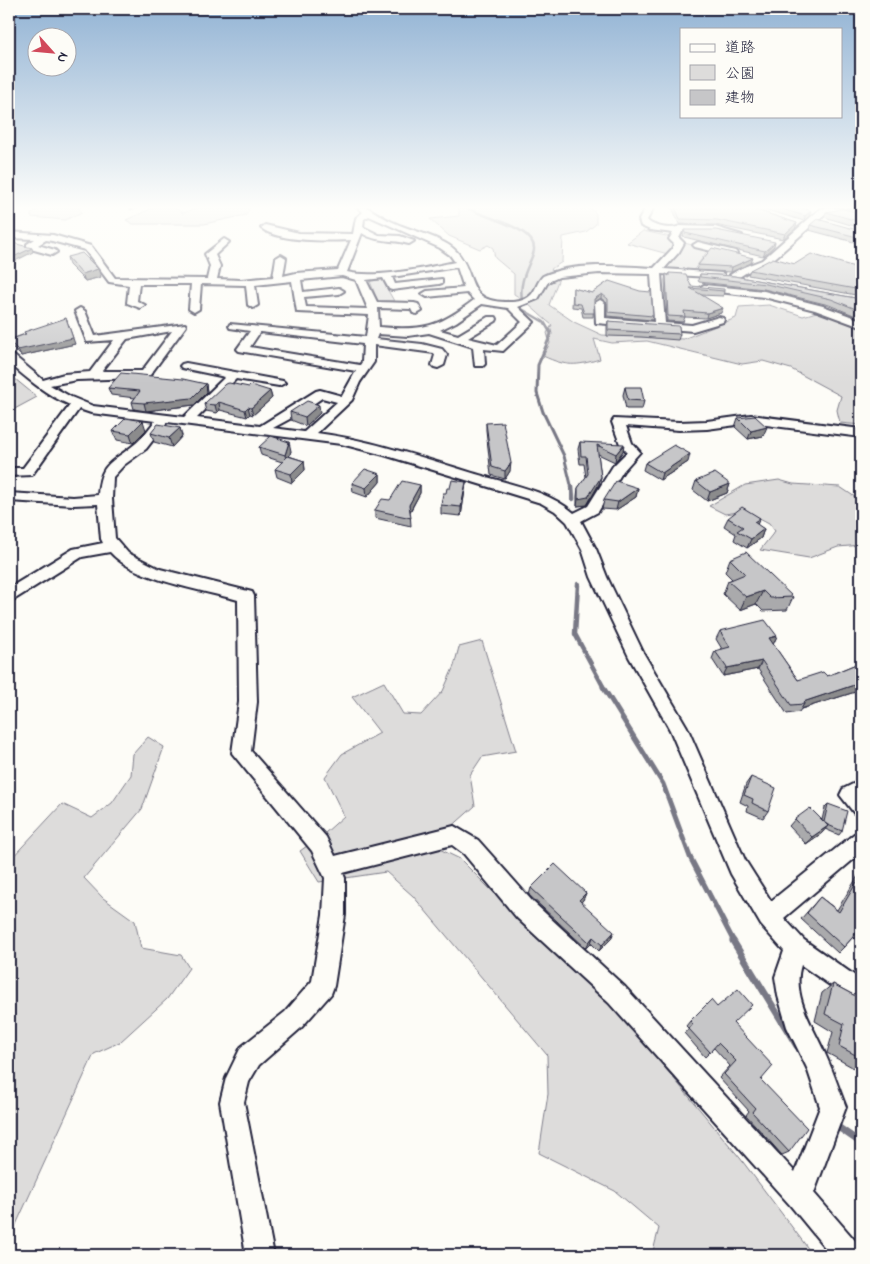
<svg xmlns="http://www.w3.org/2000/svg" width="870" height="1264" font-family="'Indie Flower','Klee One',sans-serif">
<rect width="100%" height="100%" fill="#fdfcf7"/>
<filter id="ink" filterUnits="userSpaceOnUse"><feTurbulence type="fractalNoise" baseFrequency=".02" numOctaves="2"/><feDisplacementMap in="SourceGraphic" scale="10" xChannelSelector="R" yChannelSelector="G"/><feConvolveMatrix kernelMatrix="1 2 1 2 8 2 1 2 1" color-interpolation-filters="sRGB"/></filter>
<g filter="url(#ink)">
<g fill="#dddcdb" stroke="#807f8b">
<path d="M42,207H78L82,212L65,220L31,217V214Z"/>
<path d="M155,207H173L183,213L200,207H250L246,215L204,224H133L126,220Z"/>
<path d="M459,207H590L596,214V224L586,232L563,237L562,262L551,269L559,278L549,305L574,322L602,335L683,339L736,318L739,307L769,305L803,316L820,311L861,326V425L840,423L837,410L841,396L791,369L763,361L742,364L647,341L612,343L594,339L600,359C576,366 567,367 543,356L550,343L547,333L552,325C539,315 529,303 514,294V274L495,258L493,248L488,245L480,249L449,236L430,219L459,216Z"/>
<path d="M643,231L675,238L668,254L627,243Z"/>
<path d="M684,243L709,249L693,271L666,267L679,255Z"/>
<path d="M382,280L394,301L378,302L370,281Z"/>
<path d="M9,374L37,397L9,412Z"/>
<path d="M779,480L793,484L840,487L861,501V545L838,547L809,558L760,550L775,531L769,523L746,511L725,514L709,506L745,485Z"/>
<path d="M482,641L516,751L482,757L470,775L475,806L431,845L460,859L525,924L616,1009L740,1158L813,1255H652L659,1228L615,1191L539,1153L548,1094L547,1055L413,896L386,872L319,882L300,851L325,833L344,816L325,777L342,754L380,733L352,697L384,682L403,714L421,715L443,691L454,666L459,647Z"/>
<path d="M148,737L164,747L142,809L84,878L103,898L135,921L141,948L181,955L189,968L167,999L120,1042L94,1054L9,1240V861L62,804L92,818L112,803L131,775L133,754Z"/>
</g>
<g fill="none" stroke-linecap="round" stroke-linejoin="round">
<g stroke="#787885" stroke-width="2.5">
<path d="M465,207C480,217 543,228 533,254C527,270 519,282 522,299"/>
<path d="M522,309L544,322L550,332"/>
</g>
<path stroke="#787885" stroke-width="3" d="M550,330L551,334L538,365L537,393L543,412L564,456L572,489"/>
<g stroke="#787885" stroke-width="4.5">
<path d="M572,487L573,499"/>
<path d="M578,584L575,634L604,688"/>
</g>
<path stroke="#787885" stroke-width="5" d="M603,687L663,784L690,857L734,942"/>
<g stroke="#787885" stroke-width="7">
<path d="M733,941L797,1046"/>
<path d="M838,1127L861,1143"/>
</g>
<g stroke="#22223b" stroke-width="4">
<g id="minor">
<path d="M357,207C361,207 365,207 368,208C377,213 385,219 395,223C412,231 445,238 457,252C477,275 465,301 505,302C514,302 524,302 531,295C536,290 537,282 543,276C572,262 622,266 654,268L672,249L674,244L669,239L673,233L650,230L641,226L639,220L646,207L653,209L647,220C652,227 672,230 680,226L715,227L742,235L738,238L715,233L682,232L679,238L684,243L679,252L664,269L721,273L724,274V278L661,274L665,323L692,325L719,317L723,318L724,320L723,322L693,331L596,323L595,303L600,300L605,303V318L654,322L651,274L599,273L559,277L548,282L538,299L518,307L534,322L503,351L484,349L485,364L483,366H475L473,347L429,333L408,336L378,334L376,339L422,344L442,349L447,355L444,365L438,368L434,367L432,365L435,355L434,353L374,345V362L360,382L352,400L317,433C371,440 424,458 476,474C509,484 547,490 574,513L588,506L613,466L627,452L620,444L612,422L614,419L679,422L707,421L751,415L861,429V437L751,423L707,429L679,430L626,426L632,443L640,452L623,471L598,512L581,521L596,549L607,577L644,654L687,727L745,860L771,901L854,834L861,832V853L784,918L804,940L861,980V1004L853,1001L801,965C791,996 814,1028 826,1056C834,1073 839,1090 846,1107L814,1193L859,1245L861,1255H831L790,1205L609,1003L517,918L464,854L452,845L343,873L345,878V915L334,986L331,994L301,1028L259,1065L249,1082L244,1102L274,1255H246L220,1102L226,1078L241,1047L285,1012L312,981L323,915L325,878L312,851L232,753L239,702L238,600C203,590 134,580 110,552L82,557L15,599L9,601V588L73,549L103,543L101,539L98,504L73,505L9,501V493L73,497L98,495C100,462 112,463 135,444C143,438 149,428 155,421L91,413L79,409L32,475L9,476V468H23L70,405C46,395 28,379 9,363V354L13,355L43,380L64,374L90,372L114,340L87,342L75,311L80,308L85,311L95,336L185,324L186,326L150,375L139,378L77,380L50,385L71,397L93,406L184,417L225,377L182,368L180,366L182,364L186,363L283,381L285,383L279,386L236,379L197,418L260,426L316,391L320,390L342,396L356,371L239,351L237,349L250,331L230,328L229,326L230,324L366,337L369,315L297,312L292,281L255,285L258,305L253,308L248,305L246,285L201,284L199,309L194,312L189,309L191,284H139L137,301L145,305L140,308L127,303L129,285L109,282L85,250L52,241L46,240L38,245L55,250L57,252L52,255L27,248V244L35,239L9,238V232L53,235L91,246L115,278L207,279L210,266L205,254L224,239L229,242L215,255L220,266L217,279L241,280L273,277L276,258L281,255L286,258L283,276L296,273L338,270L351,240C329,241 278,242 261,228L265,225L299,233L353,234L356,218L363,212ZM369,216L440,248L450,255L455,262C425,268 376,279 347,272L362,233C377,243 393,239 409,244L414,241L400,236L379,235L363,227L364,219ZM457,267L464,288L427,291L422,294L427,297L467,293L474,300C439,327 423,331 379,327L378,308L411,309L413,313L417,314L422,311L418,304L414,303L377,302L366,280L383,278L389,289L392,290L439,284L442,283V279L395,284L392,277ZM342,276L356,280L368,309L306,307L304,297L339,294L344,291L339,288L303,292L301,280ZM482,304L508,308L522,322L497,345L468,338L496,321L497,319L496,317H488L458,335L440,330L456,322ZM172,331L142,371H102L127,339ZM260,332L363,344L362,362L360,365L250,347ZM322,398L337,402L304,432L273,428L297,415ZM167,422L341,444L384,455L541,503L555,511L567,522L582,549L591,577L629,657L670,730L731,874L761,925L784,951L775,977L778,996L787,1027L807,1068L820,1107L795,1172L625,987L533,902L478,840L454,826L335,856L326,837L251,751L257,702L254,596L252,592L160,569L128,553L115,538L112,499L113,477L124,465L146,449Z"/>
<path d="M829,207L861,212V216L834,212L826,213L768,264L747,272L736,279H730V275L741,268L762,260L820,209Z"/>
<path d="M698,242L735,251L737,253L732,256L695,247L693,245Z"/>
<path d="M704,285L764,291L823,306L861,320V327L815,310L764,297L700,290L699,288Z"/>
<path d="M861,780V816L854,813L840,795L843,789Z"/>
</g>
</g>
<use href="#minor" fill="#fdfcf7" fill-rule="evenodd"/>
</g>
<g fill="#aaaaac" stroke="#22223b">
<path d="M672,207H747L797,223L795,229L783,239L715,225L679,224Z"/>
<path d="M757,207H801L811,211L809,216L804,221Z"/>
<path d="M846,207H861V210Z"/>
<path d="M826,212L861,213V228L824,217Z"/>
<path d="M810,225L861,231V244L809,230Z"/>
<path d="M684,230L774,246L763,256L684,237L683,234Z"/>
<path d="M67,257L101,277L85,281L69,265Z"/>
<path d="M751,263L731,272L696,270L698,265Z"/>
<path d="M795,264L861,268V296L748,275L750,270Z"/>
<path d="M669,273L691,286L724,291L723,296L700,295L721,313L706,318L685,317L683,322L667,321L665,280L666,274L668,275Z"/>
<path d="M700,274L734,276L861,299V318L829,305L764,289L699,282L698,280Z"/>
<path d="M609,281L653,316L652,320L607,316V303L601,298L594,303L593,317H583L581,308L572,307L573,288L592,293Z"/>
<path d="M608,321L680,334L678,340L641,337L607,336V326Z"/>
<path d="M24,332L75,344L21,356L10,345L9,340L25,334Z"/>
<path d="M206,384L207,392L194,405L146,411L134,409L132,402L135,398L111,395L108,388Z"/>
<path d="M625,387L644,401L642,409H626L623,395Z"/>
<path d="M270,391L272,398L253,415L250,414L247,417L220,410L217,413L206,411L204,404Z"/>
<path d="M290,412L320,413L306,426L291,420Z"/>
<path d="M738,418L763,436L748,439L735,427Z"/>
<path d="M486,423L510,471L505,479L491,475L486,430Z"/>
<path d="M180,428L182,436L172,447L154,442L151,433Z"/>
<path d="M146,430L133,443L117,440L113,431Z"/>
<path d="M580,442L623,451L615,462L598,454L601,477L599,484L587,505L577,506V496L578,488L586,477L584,464H580L578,449Z"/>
<path d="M259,447L291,451L289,456L304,461L305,470L292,483L277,477L275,469L282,462L261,455Z"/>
<path d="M688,462L660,480L643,470L645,463Z"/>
<path d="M380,474V482L367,497L353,492L352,483Z"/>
<path d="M696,481L730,484L727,493L707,501L693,490Z"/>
<path d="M466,482L465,490L461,516L441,514V505L446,493Z"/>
<path d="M420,485V493L410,512L411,526L375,518V510Z"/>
<path d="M638,488L636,497L616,510L602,509L604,500Z"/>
<path d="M728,518L757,525L764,529L761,538L747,548L734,540L736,534L724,526Z"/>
<path d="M730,559L793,597L787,610L763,611L756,604L740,610L723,594L728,581L732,579L725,572Z"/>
<path d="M720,631L777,636L773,644L798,680L827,676L861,662V698L855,692L801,709L799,712L787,714L758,669L723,676L712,659L715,651L722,649L716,639Z"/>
<path d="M751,777L768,811L763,818L747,811L748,806L740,802L746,784Z"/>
<path d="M828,804L842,831L839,835L825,829L822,833L806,844L789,826L795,819L822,820L825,807Z"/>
<path d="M861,871V944L853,937L844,947L838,953L801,919L820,897L837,910Z"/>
<path d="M531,888L586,893L583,900L581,902L611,939L599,951L591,943L586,948L529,895Z"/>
<path d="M833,984L861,999V1072L827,1053L833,1032L815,1021L822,993Z"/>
<path d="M690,1021L733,1023L761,1080L789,1152L782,1155L746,1115L749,1111L719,1078L730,1066L714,1048L705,1057L684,1033L689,1029L686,1026Z"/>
</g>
<g fill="#8b8b8c" stroke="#22223b">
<path d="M9,207H16L9,211Z"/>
<path d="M130,207H143L130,210Z"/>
<path d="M811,211L809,216L804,221L805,216Z"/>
<path d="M797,223L795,229L783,239L785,234Z"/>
<path d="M775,242L774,246L763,256L765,251Z"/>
<path d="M32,248L33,252L9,264V259Z"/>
<path d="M753,258L751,263L731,272L732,267Z"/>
<path d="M98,269L101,277L85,281L82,274Z"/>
<path d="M602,294L601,298L593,303L594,299Z"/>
<path d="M723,308L721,313L706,318L707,313Z"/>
<path d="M66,318L75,344L21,356L18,350Z"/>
<path d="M206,384L207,392L194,405L146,411L144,403Z"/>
<path d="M270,391L272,398L253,415L251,408Z"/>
<path d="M219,402L220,410L217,413L215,405Z"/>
<path d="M319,405L320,413L306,426L305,417Z"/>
<path d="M248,407L250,414L247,417L245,410Z"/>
<path d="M143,421L146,430L133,443L130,434Z"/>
<path d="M767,427L763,436L748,439L751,431Z"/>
<path d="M180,428L182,436L172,447L169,438Z"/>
<path d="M289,442L291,451L287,464L285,455Z"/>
<path d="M624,444L623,451L615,462L616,454Z"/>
<path d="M690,454L688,462L660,480L662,473Z"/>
<path d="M304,461L305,470L292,483L291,474Z"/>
<path d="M511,463L510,471L505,479V471Z"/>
<path d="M380,474V482L367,497L366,488Z"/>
<path d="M601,477L599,484L587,505L577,506L578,499Z"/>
<path d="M466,482L465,490L461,516V507Z"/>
<path d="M730,484L727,493L707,501L710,492Z"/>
<path d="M420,485V493L409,513V505Z"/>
<path d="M638,488L636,497L616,510L618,502Z"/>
<path d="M760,518L756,527L754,522Z"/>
<path d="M764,529L761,538L747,548L751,539Z"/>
<path d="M763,591L756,604L740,610L746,597Z"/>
<path d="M777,636L773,645L769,638Z"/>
<path d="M762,661L758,669L723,676L727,668Z"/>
<path d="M860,683L855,692L801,709L804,704L803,702Z"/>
<path d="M828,826L822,833L806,844L812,837Z"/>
<path d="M586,893L583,900L577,907L579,900Z"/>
<path d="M614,932L611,939L599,951L602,945Z"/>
<path d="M593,937L591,943L586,948L589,942Z"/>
</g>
<g fill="#c6c6c8" stroke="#22223b">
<path d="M675,207H747L797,223L785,234L717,220L680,219Z"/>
<path d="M776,207H801L811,211L805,216Z"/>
<path d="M842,209L861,213V222L826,212Z"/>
<path d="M817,219L861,231V238L810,225Z"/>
<path d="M684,230H716L775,242L765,251L685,233Z"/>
<path d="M13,243L32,248L9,259V245Z"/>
<path d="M712,248L753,258L732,267L698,265Z"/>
<path d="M82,253L98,269L82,274L67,257Z"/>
<path d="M811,254L858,268H861V290L750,270L773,258L795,264Z"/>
<path d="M669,273L686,274L691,286L724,289V291L690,288L723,308L707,313L684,311L685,317L668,316L666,274L669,276Z"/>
<path d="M700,274L734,276L861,299V311L831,299L766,284L700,277Z"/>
<path d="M609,281L640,291L651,292L653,316L608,312V299L602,294L594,299V313H584L581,304L573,303V288L592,293Z"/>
<path d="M66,318L73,338L18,350L9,341V340L26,334L24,332Z"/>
<path d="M608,321L679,326L680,334L642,332L608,330Z"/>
<path d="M121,373L183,379L206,384L192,398L144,403L132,402L140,391L108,388Z"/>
<path d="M229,383L249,387L251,385L270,391L251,408L248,407L245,410L219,402L215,405L204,404L225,384Z"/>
<path d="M625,387H641L644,401L628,400Z"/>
<path d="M307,401L319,405L305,417L290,412Z"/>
<path d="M755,416L767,427L751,431L738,418Z"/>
<path d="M126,418L143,421L130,434L113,431Z"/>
<path d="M503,422L511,463L505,471L492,467L486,423Z"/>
<path d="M158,424L180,428L169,438L151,433Z"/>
<path d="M271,436L289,442L285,455L259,447Z"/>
<path d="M580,442L624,444L616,454L597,445L601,477L588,497L578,499V488L588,474L586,456H581Z"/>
<path d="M674,445L690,454L662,473L645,463Z"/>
<path d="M288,456L304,461L291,474L275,469Z"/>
<path d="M365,469L380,474L366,488L352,483Z"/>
<path d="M715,473L730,484L710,492L696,481Z"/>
<path d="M452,480L466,482L461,507L441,505L443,493H446L447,488H450Z"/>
<path d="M402,481L420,485L409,505L411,518L375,510L382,499L390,500Z"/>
<path d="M616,481L638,488L618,502L604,500Z"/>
<path d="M742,507L760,518L754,522L764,529L751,539L737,531L743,527L728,518Z"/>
<path d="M746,552L793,597L770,598L763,591L746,597L728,581L745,574L730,559Z"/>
<path d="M765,620L777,636L769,638L798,680L823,672L827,676L861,662V684L860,683L803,702L804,704L791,705L762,661L727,668L715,651L730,647L720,631Z"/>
<path d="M751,777L776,788L768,811L752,803L753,799L744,795Z"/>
<path d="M828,804L847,811L842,831L828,825L824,822Z"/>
<path d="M810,808L828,826L812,837L795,819Z"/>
<path d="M555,864L586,893L579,900L614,932L602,945L593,937L589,942L531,888Z"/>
<path d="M861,875V932L859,930L844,947L807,913L820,897L839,912Z"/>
<path d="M833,984L861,999V1058L839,1046L844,1024L825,1014Z"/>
<path d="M738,989L752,1005L733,1023L773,1066L761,1080L807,1128L789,1152L752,1112L755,1108L724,1074L736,1061L718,1043L710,1052L689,1029L693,1024L690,1021L711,1000L717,1007Z"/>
</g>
</g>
<linearGradient id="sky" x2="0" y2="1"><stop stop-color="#92b3d4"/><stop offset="0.54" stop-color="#fefefb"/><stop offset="1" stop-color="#fefefb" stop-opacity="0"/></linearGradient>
<rect width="870" height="384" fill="url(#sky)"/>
<rect width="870" height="1264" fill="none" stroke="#fdfcf7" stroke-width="30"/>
<rect x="15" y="15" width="840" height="1234" fill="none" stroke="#22223b" stroke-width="2" filter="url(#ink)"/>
<rect x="680" y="28" width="162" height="90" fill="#fdfcf7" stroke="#a5a5ac"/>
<rect x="690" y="44" width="25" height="8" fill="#fdfcf7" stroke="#a5a5ac"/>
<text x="725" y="52" font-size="15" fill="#22223b">道路</text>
<rect x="690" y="65" width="25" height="15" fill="#dddcdb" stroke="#a5a5ac"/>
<text x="725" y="78" font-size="15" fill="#22223b">公園</text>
<rect x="690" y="90" width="25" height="15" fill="#c6c6c8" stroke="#a5a5ac"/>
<text x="725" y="102" font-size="15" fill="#22223b">建物</text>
<g transform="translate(52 52) rotate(117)"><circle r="24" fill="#fdfcf7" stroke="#a5a5ac"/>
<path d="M0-4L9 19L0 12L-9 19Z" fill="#d1495b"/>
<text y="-8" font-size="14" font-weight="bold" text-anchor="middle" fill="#22223b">N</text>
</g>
</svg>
